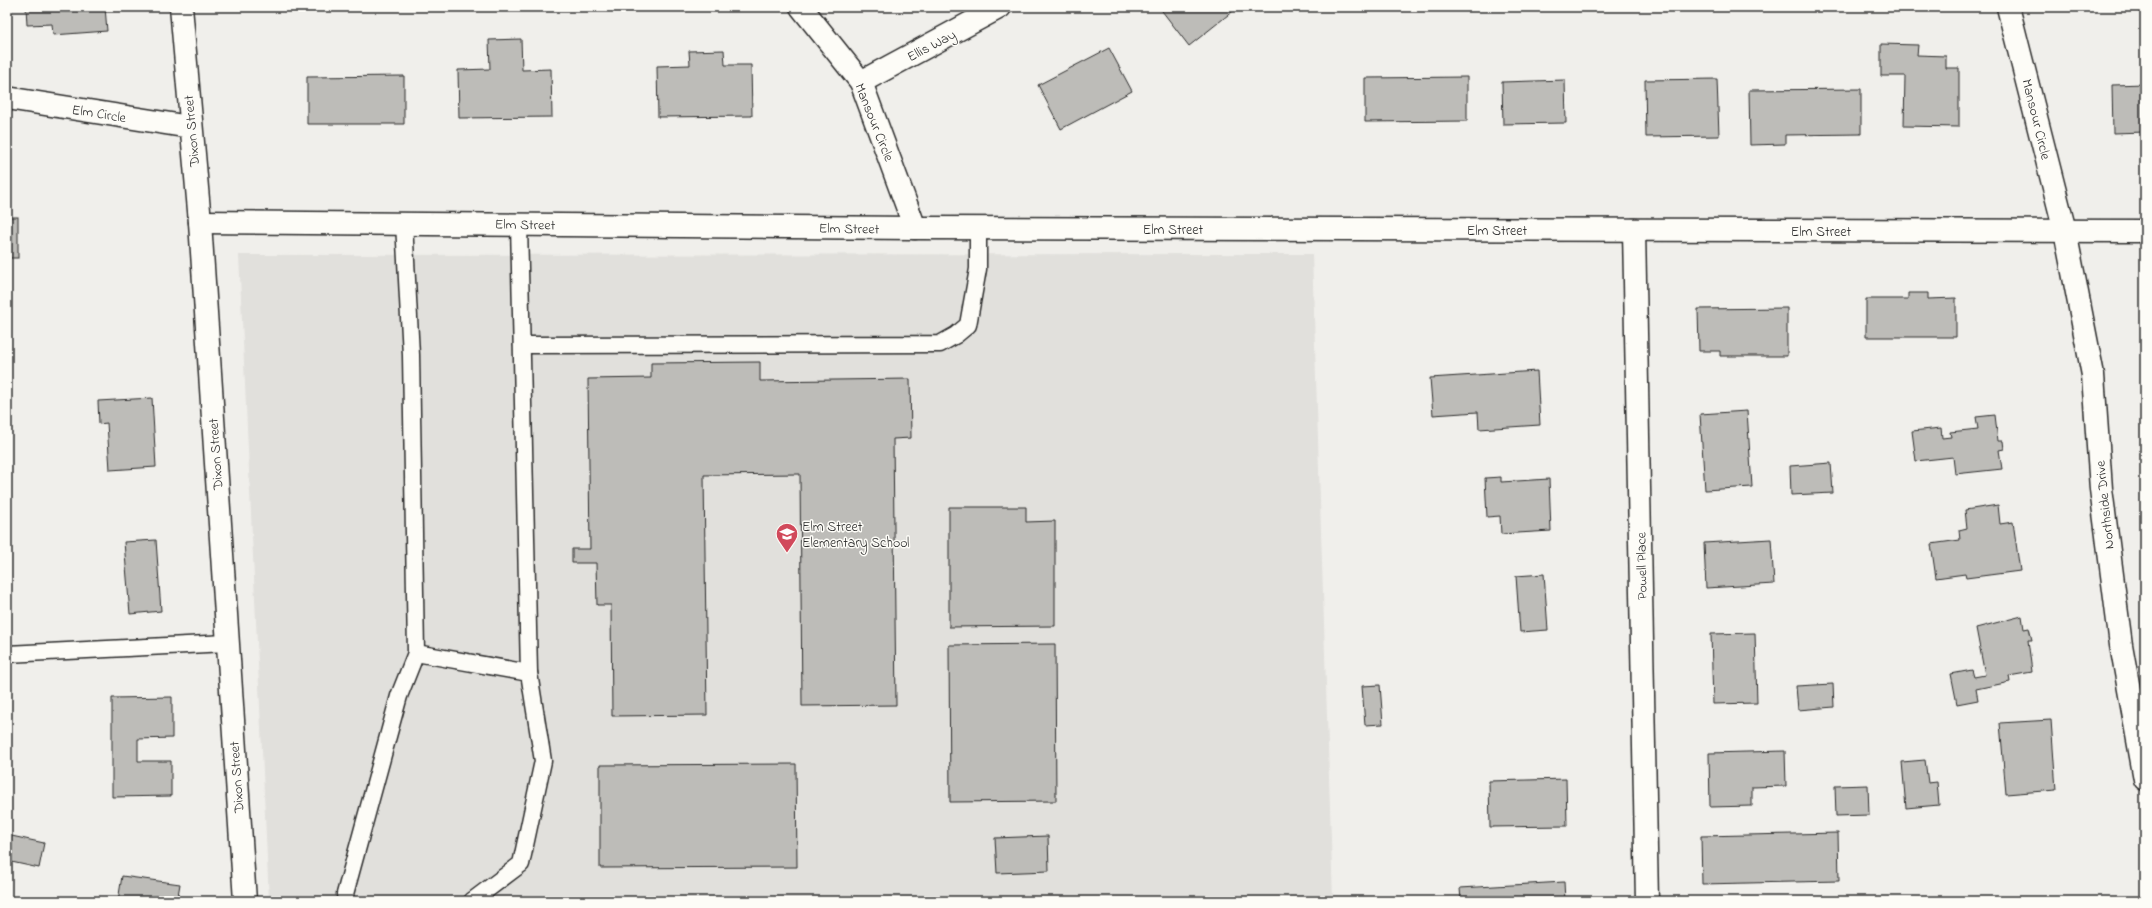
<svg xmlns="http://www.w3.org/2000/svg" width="2152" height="908" font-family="'Indie Flower',sans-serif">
<rect width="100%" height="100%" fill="#f0efeb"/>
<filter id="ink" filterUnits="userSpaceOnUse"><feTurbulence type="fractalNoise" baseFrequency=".025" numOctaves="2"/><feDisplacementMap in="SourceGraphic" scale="8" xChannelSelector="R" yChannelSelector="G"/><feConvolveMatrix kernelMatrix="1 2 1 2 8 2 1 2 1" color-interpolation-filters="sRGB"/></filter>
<g filter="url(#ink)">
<path fill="#e1e0dc" d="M1312,254L1333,901H269L239,255Z"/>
<g fill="#bdbcb8" stroke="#2b2b2b">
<path d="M26,7H105L107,31L53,35L52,24L27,25Z"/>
<path d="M1159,7H1238L1189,46Z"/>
<path d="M521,39L522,70L551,69L552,117L459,118L458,70L490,69L489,40Z"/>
<path d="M1881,44L1918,45L1917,55L1946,56V68H1959V127L1904,126L1905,76H1881Z"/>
<path d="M1109,48L1132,91L1061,129L1038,85Z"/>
<path d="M724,50L725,65H751L752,116L658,117L657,66L690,65L689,51Z"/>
<path d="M404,76V124H307V77Z"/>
<path d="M1467,77V121L1365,122V78Z"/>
<path d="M1717,79L1719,136L1646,137L1645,80Z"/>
<path d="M1565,80L1566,123L1503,124L1502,82Z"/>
<path d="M2145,84V132L2113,133L2112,85Z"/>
<path d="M1861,89V134L1785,135V144L1750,145L1749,90Z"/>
<rect x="7" y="217" width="11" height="41"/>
<path d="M1908,293H1928V299L1956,298V337H1866V299H1908Z"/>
<path d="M1787,308V356H1720V351H1699L1698,309Z"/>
<path d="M760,362V381L910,379L911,438L893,439L896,705L802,706L800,474L704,475L707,715L612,716L611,605H597L596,563H572V549H590L588,379L651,378V363Z"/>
<path d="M1537,371L1540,425L1479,429L1478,412L1433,415L1430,378Z"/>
<path d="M152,398L156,467L110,470L107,423L99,424L98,401Z"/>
<path d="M1747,411L1752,487L1705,490L1700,414Z"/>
<path d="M1995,415L1998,441H2003L2004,449L1999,450L2002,469L1955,474L1953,457L1916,461L1912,431L1941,428L1942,438L1951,437L1950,432L1978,429L1976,417Z"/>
<path d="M1831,463L1833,493L1791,495L1790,466Z"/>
<path d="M1501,477V482L1549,479L1551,531L1501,534L1500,516L1487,517L1485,478Z"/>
<path d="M1998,505L2000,524L2013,522L2020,571L1966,578L1965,574L1936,578L1931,544L1960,540L1959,530L1967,528L1965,510Z"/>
<path d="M949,507H1026V522L1055,521V626L949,627Z"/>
<path d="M1771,539L1774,584L1706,588L1704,543Z"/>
<path d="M156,540L161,611L130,614L124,542Z"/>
<path d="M1544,574L1548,630L1520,632L1516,576Z"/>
<path d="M2022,616L2024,629L2029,628L2032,640H2028L2032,672L2009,676L2010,682L1976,689L1978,700L1957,704L1951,674L1972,670L1974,677L1985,675L1976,628Z"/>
<path d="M1755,633L1757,703L1713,704L1711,634Z"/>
<path d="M1055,644L1056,801L950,802L949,645Z"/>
<path d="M1833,684L1834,707L1798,710L1796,686Z"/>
<path d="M1380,685L1383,724L1365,725L1362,686Z"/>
<path d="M172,697V738L138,739V761H171V796L112,797V698Z"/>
<path d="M2051,720L2056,790L2006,794L2000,723Z"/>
<path d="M1785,751L1786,786L1752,787V806L1710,807L1709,753Z"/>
<path d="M1925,760L1928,783L1937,782L1939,805L1906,808L1902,762Z"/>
<path d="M796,764L797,867L600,868V765Z"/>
<path d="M1566,779L1567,826L1490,827L1489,781Z"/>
<path d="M1868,785L1869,815L1836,816L1835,786Z"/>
<path d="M1838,833L1839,881L1702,884L1701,836Z"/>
<path d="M7,835L44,843L39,868L7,861Z"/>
<path d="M1048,836L1049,871L997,873L995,838Z"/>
<path d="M122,876L180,884L177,901H118Z"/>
<path d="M1564,882L1565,901H1461L1460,888Z"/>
</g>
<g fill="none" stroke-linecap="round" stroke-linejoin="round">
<g stroke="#2b2b2b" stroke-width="19">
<g id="lane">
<path d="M519,224L529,673"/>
<path d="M522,345L940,344L956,335L968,325L978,269V228"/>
<path d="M416,653L529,673L543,761L521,864L472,901"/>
<path d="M7,654L227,643"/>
<path d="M346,901L345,894L399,696L416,653L411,355L404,223"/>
</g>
</g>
<g stroke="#2b2b2b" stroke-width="25">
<g id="street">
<path d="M181,7L200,222L245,901"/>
<path d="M801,7L861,82L915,228"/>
<path d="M2008,7L2065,231L2093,375L2101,489L2121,645L2145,779"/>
<path d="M861,82L1000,7"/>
<path d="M7,98L190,127"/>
<path d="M200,222L915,228L2145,231"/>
<path d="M1634,230L1647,901"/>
</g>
</g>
<use href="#lane" stroke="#fdfcf7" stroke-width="16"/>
<use href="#street" stroke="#fdfcf7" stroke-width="22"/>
</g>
</g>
<defs>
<g id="school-pin" transform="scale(1.15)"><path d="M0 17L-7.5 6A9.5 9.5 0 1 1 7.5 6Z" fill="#d1495b" stroke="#fdfcf7"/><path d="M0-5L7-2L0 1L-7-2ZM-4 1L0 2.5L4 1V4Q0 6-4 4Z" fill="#fff"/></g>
</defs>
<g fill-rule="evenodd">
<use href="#school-pin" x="787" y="534"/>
</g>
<g text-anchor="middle" stroke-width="3" stroke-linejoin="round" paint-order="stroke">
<g font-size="14" fill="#2b2b2b" stroke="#fdfcf7">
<text transform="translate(931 45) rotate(-28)" y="5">Ellis Way</text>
<text transform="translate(99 113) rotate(9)" y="5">Elm Circle</text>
<text transform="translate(2037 119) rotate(76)" y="5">Mansour Circle</text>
<text transform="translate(875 122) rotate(68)" y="5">Mansour Circle</text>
<text transform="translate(191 131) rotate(-95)" y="5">Dixon Street</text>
<text transform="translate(525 224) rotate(1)" y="5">Elm Street</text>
<text transform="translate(849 228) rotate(1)" y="5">Elm Street</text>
<text x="1173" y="234">Elm Street</text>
<text x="1497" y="235">Elm Street</text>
<text x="1821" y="236">Elm Street</text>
<text transform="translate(215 454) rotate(-94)" y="5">Dixon Street</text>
<text transform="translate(2104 505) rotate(-96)" y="5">Northside Drive</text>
<text transform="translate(1641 566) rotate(-91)" y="5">Powell Place</text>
<text transform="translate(236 777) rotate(-94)" y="5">Dixon Street</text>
</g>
<g font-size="14" fill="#2b2b2b" stroke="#fdfcf7" text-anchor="start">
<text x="802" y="531">Elm Street<tspan x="802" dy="16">Elementary School</tspan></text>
</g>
</g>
<rect width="2152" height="908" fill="none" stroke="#fdfcf7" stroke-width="24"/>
<rect x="12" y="12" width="2128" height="884" fill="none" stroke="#2b2b2b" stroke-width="1.5" filter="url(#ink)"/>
</svg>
